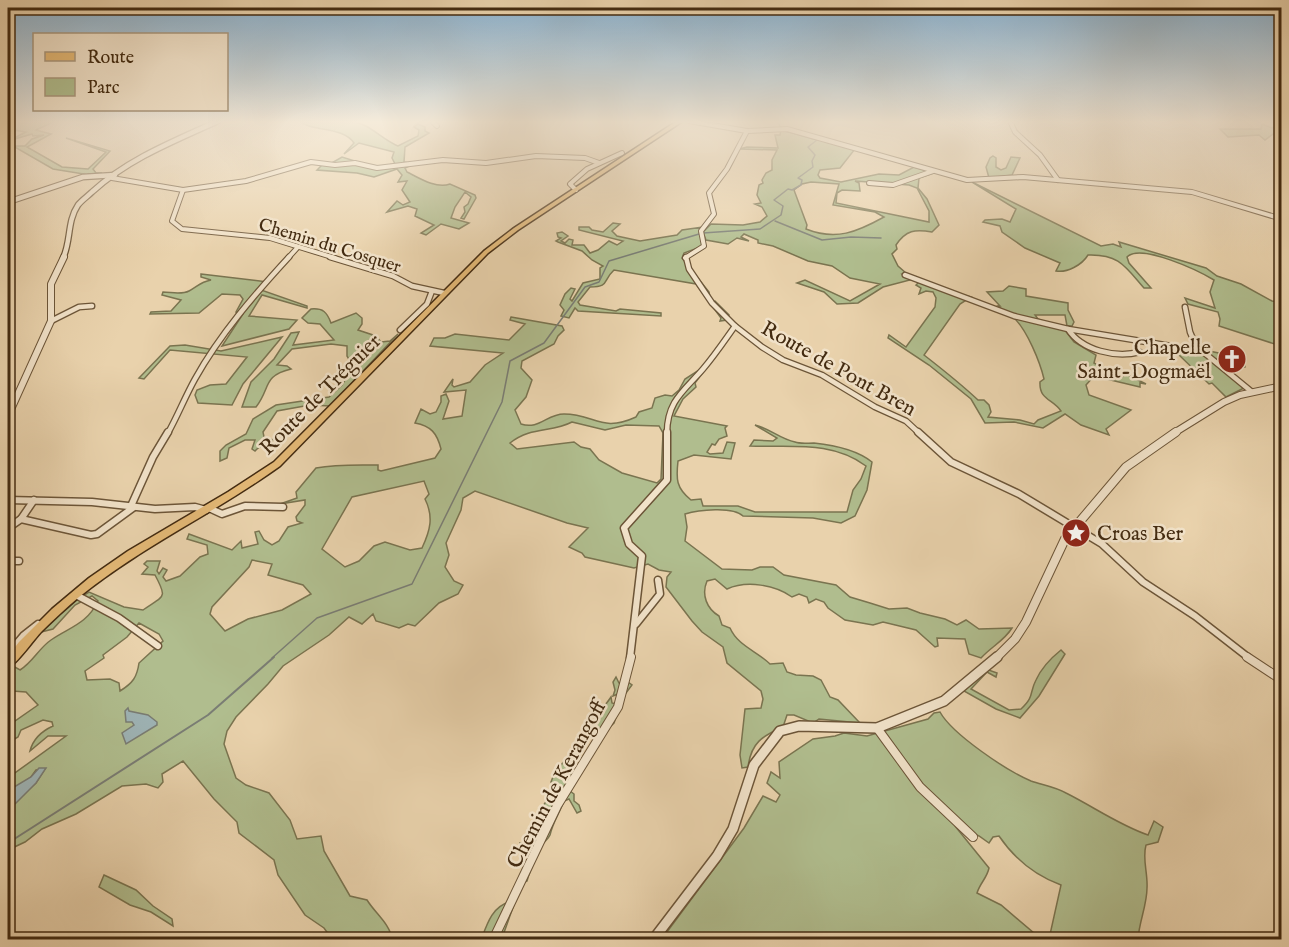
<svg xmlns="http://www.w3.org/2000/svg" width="1289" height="947" font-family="'IM FELL English',serif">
<rect width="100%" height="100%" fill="#e9d2ac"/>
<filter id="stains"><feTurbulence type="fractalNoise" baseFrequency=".00333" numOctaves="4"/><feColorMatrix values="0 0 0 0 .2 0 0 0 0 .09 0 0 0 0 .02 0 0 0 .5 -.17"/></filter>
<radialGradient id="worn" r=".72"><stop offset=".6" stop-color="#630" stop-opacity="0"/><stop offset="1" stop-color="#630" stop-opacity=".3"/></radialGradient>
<g fill="#b0bd8e" stroke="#7a7450" stroke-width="1.5" fill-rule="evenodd">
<path d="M8,121H55L36,130L51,134L27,147L62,167L88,169L106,152L66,138L110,151L93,169L96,173H102L88,174L64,183L84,174L53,169L13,146H25L32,139L44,135L33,136L32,134L8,141L26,132L8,129Z"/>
<path d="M300,121C315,121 354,119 366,126C377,132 386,141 398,146L418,136L419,130L414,127L418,124L425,127V131L429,133L405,147L404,162L414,164L405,168L407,172C419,178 436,189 450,184L475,195L476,198L464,219L461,218L465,212L464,207L468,204L471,197L465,192L455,207L451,218L469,223L459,229L441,224L426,235L421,233L434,225L415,216L417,209L408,206L387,212L397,201L403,205L410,202L402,190L407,181L398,182L402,175L397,169L374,177L357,173L317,170L322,165L330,164L342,157L374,167L395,164L392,158L394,152L359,143L344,154L354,143C343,126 311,132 300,121Z"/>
<path d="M1262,124L1272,128L1281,126V128L1265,140L1259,135L1228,137L1220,129H1261Z"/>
<path d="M781,130L855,149L840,168L820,170L818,175L820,178L841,182L879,174L899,175L914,167L934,173L919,178L918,188L927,199L939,225L932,232C915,229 906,230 896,245L897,249L892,254L898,266L906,273L902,274L910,280L883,287L858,303L837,304L824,292L797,283L805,280L850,301L880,284L850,278L832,266L808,261L773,246L758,243V240L744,234L741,237L749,241L737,238L728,244L706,240L703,232L711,224L743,225L760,222L767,216L762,207L755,204L761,203L757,195L759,185L763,183L762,180L766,173L772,170V160L777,150L739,149L747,147L778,148L775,135H780ZM855,181L909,185L917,188L929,211V222L836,203L837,193L842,190L860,191L859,183ZM811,182L839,184L833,205L875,212L884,217C857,232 836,241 806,229L807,225L794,190L802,184Z"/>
<path d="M993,156L996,158V167L1001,170L1006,168L1011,157L1020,158L1012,175L989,178L986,167L990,158Z"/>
<path d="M972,182L1101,246L1113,244L1121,247L1119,242L1206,268L1217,276L1241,284L1272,301L1281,302V346L1219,326L1220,319L1218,312L1188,304L1185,298L1215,308L1210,292L1214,280C1199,271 1141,243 1127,257L1129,263L1151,288H1144C1125,266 1119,254 1088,255C1082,265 1067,273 1056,271L1060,263L1025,248L1002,232L1000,226L983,222L985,220L1002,219L1010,222L1016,209Z"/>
<path d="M613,223L620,224L612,231L617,236L640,241L677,235L682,230L703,227L699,232L704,241L703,246L684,253L682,258L709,292L711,302L715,301L729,315L727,320L720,321L721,318L696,284L614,270C602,281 610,287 590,287L578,302L580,305L616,311L620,309L661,313V316L578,311L575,308L569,318L561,316L564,310L560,305L565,294L571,288L575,289L570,299L572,301L583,283L600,279V268L603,266L592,260L582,251L558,242L556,241L561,238L558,237L557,233L562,232L568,236L561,241L565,243L569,239L573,240L572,245H584L590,253L598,250L609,241L617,245L623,241L579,230V227H589L592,230L603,232Z"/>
<path d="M201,274L268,282L261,290L307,306V308L262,295L249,316L297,320L289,329L222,346L243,314L236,312L243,299L240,295L222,294L199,313L150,314L151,312L171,311L181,300L162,295L163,292C171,292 181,295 189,291C197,287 200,282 211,280L201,277Z"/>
<path d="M919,282L971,297L960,304L924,355C942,369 962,385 978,400H984L989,405L991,412L988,417L1020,420L1034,424L1038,420L1061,411C1053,399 1039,400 1040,382L1044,379C1040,362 1027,330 1014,318C1009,313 1003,311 998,306H1000L987,292L1003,291L1009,286L1026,289V296L1068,303V310L1074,322L1072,326H1067L1065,315H1035L1038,319L1064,329L1074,342L1096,355L1094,363L1122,377L1126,374L1146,384L1140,383V387L1094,376L1086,385L1089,395L1131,410L1106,429L1109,435L1081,425L1065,414L1043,428L1014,422L985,423L971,399L929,365L888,338L889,335L906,347L935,307L936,298L933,292L926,291L919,294L921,288L916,285Z"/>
<path d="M311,309C323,308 327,312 331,323L356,313L362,318V324L358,330L376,336L381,342L390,341L398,334L330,406L310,405L277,411L263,432L264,437L274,440C267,445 261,444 255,451L252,449L255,440H245L229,448L227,458L220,461V451L226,445L246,434L253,419L276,405L329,397L342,385L353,366L347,356V346L331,344L292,349L277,365L287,366L291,369C262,376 271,388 256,407H242L251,382L274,359L291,333L299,332L293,345L334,340L320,324L308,323L302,318Z"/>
<path d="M511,317L562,326L564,330L558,336L554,344L522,361L521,368L532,380L526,397L515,410L521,424C539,430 547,414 564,414C595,414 601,433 636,417L639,412L652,408L655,398L665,395L672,396L679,390L685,379L699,370L704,371L695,383L696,387L683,399L674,416L727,426L725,428L727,436L719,439L715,445L712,444L707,452L710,454L723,453L727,442L735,443L731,459L694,455L678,461C676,479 676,488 691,500L701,499L703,506H738L755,512H847L853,490L861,479L866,466C831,440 790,448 750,446L754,440L773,441L777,438L755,425C771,429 780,439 795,442C800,444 807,443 814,443C833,445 857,450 872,462L867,490L855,516L841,523L813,518L743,516C733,506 698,510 685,514L687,527L685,541L722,569L752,570L760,567H773L784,575L836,585L850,597L870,603L889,609L907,608L920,613L945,619L957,625L966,620L979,629L1012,628C1004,641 992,646 981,658L969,654L965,639L937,638L938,646L935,647L916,630L883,622L873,625L845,620L828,608L824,602L816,599L809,603L807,597L799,594L792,597C775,585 747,580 727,589L715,579L707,581C701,595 707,609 719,616L722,625L730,628C738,646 757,651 770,664L783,663L787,672L796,675L813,676L821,680L830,697L838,700L860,723L819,719L813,723L794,715H787L783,727C762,736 751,743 748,767L742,768L740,755L745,709L761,708L763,699L761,691L727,663L723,647L702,632L692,621L666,587L667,577L671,572L659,570L648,564L634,568L585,557L582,553L569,547L588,528L567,523L475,491L463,498L461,510L446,543L449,555L445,567L454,581L463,585L458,594L439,603L415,626L408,624L399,628L376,621L373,614L362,624L349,617L329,635L283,666L268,684L236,717L227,731L224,744L236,778L246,785L269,793L290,820L297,839L321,836L324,851L350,896L367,900C375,913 390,924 392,939H332L324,928L305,915L278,875L274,860L239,833L237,822L214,799L183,761L162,774L163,782L158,788L146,784L122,786L76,814L42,829L25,842L8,850V807L36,783L45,769L36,770L31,777L8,793V778L66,736H48L30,751C33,739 42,731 53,726L52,722L43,720L21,730L18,737L8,743V726L38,705L26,692L12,691L8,695V671L13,666L20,670C33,662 39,648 51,640C70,627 87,624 98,601L92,596L75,605L53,629L41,632L70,604L89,592L124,607L143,610C164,595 168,599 155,575L142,574L148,567L144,564L147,561H160L157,571L159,574L163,568L167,570L163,577L166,581L180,576L200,557L208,554L207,545L187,539L189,534L232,550L241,541L242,548L258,544L255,532L259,531L264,540L272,545L279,541L288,527L302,523L297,521L296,517L305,505V500L280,504L297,498L296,492L316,468C337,464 357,465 378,465V470L381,471L435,458L441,449C437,433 431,426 415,423L421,409L430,414L436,412L441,402V396L446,394L449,401L443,419L462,416L466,390L444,392L453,379L452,385L454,387L470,382L485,365L503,353L430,346L434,338H445L455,334L509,340L525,324L510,320ZM572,422L605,430L626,425L659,426L663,433L661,479L657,483L622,473L599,460L590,449L581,447L574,442L517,449L510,443C532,426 551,433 572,422ZM424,481L429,494L425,499C434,517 430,531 422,548L410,550L385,542L374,546L359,561L345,567L322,549L352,497ZM252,560L272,564L268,575L303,585L311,594L282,610L248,619L225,631L210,614L212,607L249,567ZM139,623L159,634L163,641L139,663C137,677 133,683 120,691L119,683L110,679L87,680L85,671L104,658L103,655L127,637Z"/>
<path d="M282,337L243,384L232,405L198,403L195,395L197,390L210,385L226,384L247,357L170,350L144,379L139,378L170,346L185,345L221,351Z"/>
<path d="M1182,350L1202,353L1244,388L1226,397L1212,383L1209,384L1179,355V351Z"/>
<path d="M1204,350L1243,358L1245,367L1231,370L1230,372Z"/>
<path d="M1061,650L1065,654L1039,696L1020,718L996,709L964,691L963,688L986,669L997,673L996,677L987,672L971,689L1009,710L1021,709C1035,696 1029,693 1036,680C1041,669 1051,658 1061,650Z"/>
<path d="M630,672L628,682L632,685L623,697L614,723L596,740L594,734H591L590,724H595C598,712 605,706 611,697L612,703L616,704L618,694L613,696L615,690L613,682L616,677L619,683H622Z"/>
<path d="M940,712C952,734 1007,771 1031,781C1043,785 1056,787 1066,793C1094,807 1119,825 1148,835L1154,821L1163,827L1158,842L1146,845C1142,859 1148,873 1147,888C1147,905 1139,922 1138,939H1049L1061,885C1036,876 1014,858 999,836L993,837L989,843L979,836L955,826L989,868C987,878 980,883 977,893L1001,905L1041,939L661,940L744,828L763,796L776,802L780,795L767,783L771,772L780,778L779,762L813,739L835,736L844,733L867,736L928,719L934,713Z"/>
<path d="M583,739H586L583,751L573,762L570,791L574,794V801L579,805L581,811L577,813L569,799L564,801C559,814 553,822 550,835C548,840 543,842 541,846C537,857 530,869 527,881L523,883C515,900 509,919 502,938L481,940C487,924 492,907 509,902C517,886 523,871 530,855L520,850V843L531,845L535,842C539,829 535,822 542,808C548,795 557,799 551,782L555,772Z"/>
<path d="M104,875L136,890L153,906L172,919L173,926L151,912L130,905L99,887Z"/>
</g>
<g fill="#9eb4b6" stroke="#7a7d74" stroke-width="1.5">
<path d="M128,708L129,711L148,715L157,722V725L126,744L122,733L134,725L132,722H126L125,711Z"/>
<path d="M39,768H46L36,783L15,804H10L8,807L9,790L31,777Z"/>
</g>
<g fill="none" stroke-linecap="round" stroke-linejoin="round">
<g stroke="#7a7d74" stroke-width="1.5">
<path d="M777,121L781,128"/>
<path d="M775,221L822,240L851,237L881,238"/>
<path d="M703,233L760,229L781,215L783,206L774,200L788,189L792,190L801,185L802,180L798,178L813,167L812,161L815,155L808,147L817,140L785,131"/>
<path d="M272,658L317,618L412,584L502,402L510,361L544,343L585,287L599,282L609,261L699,234"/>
</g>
<path stroke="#7a7d74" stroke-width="2" d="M8,843L208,715L274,657"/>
<g stroke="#6c5538" stroke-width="6">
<g id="minor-far3">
<path d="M432,121L437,126"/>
<path d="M689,121L747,131L787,129L967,180L1023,177L1192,192L1282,219"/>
<path d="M1010,121L1015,132L1040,155L1058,180"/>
<path d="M112,178L183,190L246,181L311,162L335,165L355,163L377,168L443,160L486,163L536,156L585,158L599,163"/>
<path d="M869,183L893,185L933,171"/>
<path d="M183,190L172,221L182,229L270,238L335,258"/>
<path d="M576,190L570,184L587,169L622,153"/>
<path d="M288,258L298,247"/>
<path d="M685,258L704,246L701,231L714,214L709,193L727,169L747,131"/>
</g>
</g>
<g stroke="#6c5538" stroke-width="7">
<g id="minor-far2">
<path d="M330,257L393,276L412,286L444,293"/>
<path d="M686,257L689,269L712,303L735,326L762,347L783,360L822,375L875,407L906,421L919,433"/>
<path d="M905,275L1014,316L1068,329L1201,351"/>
<path d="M1185,307L1190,332L1196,346L1252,392"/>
<path d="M51,321L79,307L92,306"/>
<path d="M1068,329C1082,351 1116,358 1140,352"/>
<path d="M400,330L427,304L432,291"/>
<path d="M168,433C178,415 185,397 195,379C220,334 255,294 289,257"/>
<path d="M667,433C667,401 684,391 703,369C715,355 725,340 735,326"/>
</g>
</g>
<g stroke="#6c5538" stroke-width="9">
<g id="minor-far1">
<path d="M918,432L951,462L1019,494L1102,544L1143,582L1195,616L1249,658"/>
<path d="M8,500L92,502L155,509L195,507L206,510"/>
<path d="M34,500L21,519L91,535L97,534L134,507"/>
<path d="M131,506L153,457L168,432"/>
<path d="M209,508L222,514L245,506L283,507"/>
<path d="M8,528L21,519"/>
<path d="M8,561H19"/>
<path d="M76,595L119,618L158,646"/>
<path d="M636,624L660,594L658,580"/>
<path d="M8,654L24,635L38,624"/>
<path d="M630,658L642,556L629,544L624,528L667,480V432"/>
</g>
</g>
<g stroke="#6c5538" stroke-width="10">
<g id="minor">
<path d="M1247,657L1282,680"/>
<path d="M877,728L920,787L973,837"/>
<path d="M493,940L557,806L618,707L631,657"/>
</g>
</g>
<g stroke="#6c5538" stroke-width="7">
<g id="tertiary-far3">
<path d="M8,202L83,177L115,175"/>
<path d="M63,258C71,242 67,221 78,205C82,200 88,196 92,192C128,159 174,141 218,121"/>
</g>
</g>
<g stroke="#6c5538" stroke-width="8">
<g id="tertiary-far2">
<path d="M8,416L51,321V284L64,257"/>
<path d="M1174,433L1224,402L1240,395L1282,386"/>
</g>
</g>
<g stroke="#6c5538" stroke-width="10">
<path id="tertiary-far1" d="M996,658L1015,639L1026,622L1065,539L1126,467L1176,432"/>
</g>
<g stroke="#6c5538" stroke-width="12">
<path id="tertiary" d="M653,940L717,856L733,829L754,765L780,731L799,726L877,728L944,701L997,657"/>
</g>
<g stroke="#432b11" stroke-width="3">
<path id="primary" d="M677,121H683L518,230L488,253L280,466C215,513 142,546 79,597C66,608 54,619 42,631C34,639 16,665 8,668V656L19,642L52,609L89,578L128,551L228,492L274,462L484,251L514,228Z"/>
</g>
<use href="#minor-far3" stroke="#f1e2c9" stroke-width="4"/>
<use href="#minor-far2" stroke="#f1e2c9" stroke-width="4.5"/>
<use href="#minor-far1" stroke="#f1e2c9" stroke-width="6"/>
<use href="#minor" stroke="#f1e2c9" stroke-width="8"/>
<use href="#tertiary-far3" stroke="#f1e2c9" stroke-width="4.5"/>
<use href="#tertiary-far2" stroke="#f1e2c9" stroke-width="6"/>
<use href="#tertiary-far1" stroke="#f1e2c9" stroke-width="8"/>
<use href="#tertiary" stroke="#f1e2c9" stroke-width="9"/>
<use href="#primary" fill="#e4b976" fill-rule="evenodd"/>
</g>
<linearGradient id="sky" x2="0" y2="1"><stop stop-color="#8ab4d4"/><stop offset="0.48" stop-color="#f5ebda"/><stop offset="1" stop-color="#f5ebda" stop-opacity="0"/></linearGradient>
<rect width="1289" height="254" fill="url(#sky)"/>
<defs>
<g id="church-disc" transform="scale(1.5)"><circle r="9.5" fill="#8f2418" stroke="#f1e2c9"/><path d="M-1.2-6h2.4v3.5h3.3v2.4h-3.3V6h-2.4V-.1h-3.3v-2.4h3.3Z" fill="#fff"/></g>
<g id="sight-disc" transform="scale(1.5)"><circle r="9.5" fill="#8f2418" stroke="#f1e2c9"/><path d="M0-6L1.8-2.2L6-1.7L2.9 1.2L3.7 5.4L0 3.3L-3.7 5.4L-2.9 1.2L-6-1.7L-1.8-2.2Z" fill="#fff"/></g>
</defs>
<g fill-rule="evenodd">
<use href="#church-disc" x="1232" y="359"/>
<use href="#sight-disc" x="1076" y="533"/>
</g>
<g text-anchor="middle" stroke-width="5" stroke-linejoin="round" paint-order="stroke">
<g font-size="18" fill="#432b11" stroke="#f1e2c9">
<text transform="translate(330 245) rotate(17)" y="6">Chemin du Cosquer</text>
</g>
<g font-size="21" fill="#432b11" stroke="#f1e2c9" text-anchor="end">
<text x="1211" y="354">Chapelle<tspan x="1211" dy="24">Saint-Dogmaël</tspan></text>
<text x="1097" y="540" text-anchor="start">Croas Ber</text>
</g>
<g font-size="21" fill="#432b11" stroke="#f1e2c9">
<text transform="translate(839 368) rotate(29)" y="7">Route de Pont Bren</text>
<text transform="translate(320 394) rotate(-45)" y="7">Route de Tréguier</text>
<text transform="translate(556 784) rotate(-62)" y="7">Chemin de Kerangoff</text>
</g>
</g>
<rect width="1289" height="947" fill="none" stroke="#e9d2ac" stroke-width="30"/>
<rect x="9" y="9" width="1271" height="929" fill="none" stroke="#432b11" stroke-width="3"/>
<rect x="15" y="15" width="1259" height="917" fill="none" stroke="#432b11" stroke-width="1.5"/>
<rect x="33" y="33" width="195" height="78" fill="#f1e2c9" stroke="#ab997f" stroke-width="1.5"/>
<rect x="45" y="52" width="30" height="9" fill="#e4b976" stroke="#ab997f" stroke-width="1.5"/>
<text x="87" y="63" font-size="18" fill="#432b11">Route</text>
<rect x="45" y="78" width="30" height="18" fill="#b0bd8e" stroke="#ab997f" stroke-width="1.5"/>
<text x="87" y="93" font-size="18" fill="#432b11">Parc</text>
<rect width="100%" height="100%" filter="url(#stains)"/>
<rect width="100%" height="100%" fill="url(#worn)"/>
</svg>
